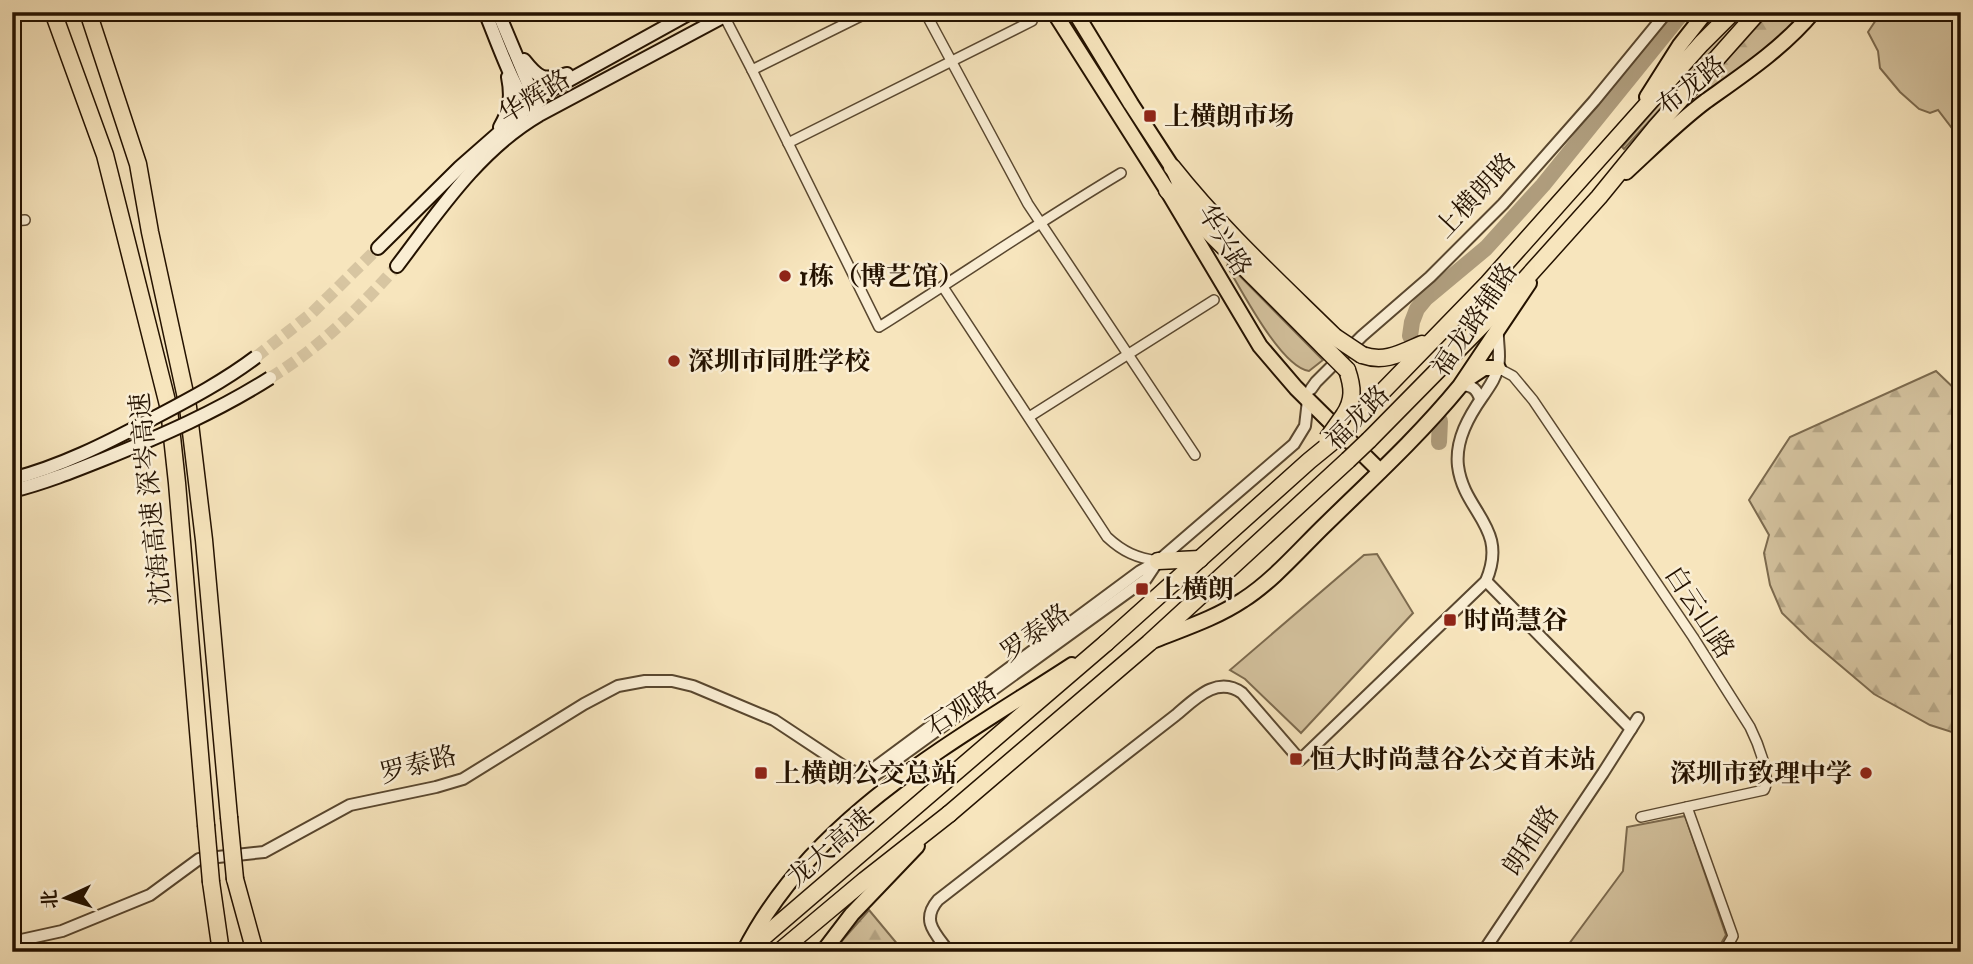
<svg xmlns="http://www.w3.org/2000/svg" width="1973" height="964" font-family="'IM FELL Double Pica','Noto Serif SC',serif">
<defs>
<pattern id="forest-firs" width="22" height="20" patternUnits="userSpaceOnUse" patternTransform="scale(1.75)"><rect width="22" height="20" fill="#d3c19d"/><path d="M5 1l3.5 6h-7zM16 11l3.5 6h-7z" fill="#b5a585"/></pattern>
</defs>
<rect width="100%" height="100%" fill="#f7e5bd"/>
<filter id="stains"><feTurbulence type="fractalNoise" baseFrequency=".00286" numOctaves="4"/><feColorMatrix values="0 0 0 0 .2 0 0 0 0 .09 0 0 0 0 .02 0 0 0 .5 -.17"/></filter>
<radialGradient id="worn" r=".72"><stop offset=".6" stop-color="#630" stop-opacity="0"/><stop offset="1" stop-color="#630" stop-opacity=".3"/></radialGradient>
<g fill="#d3c19d" stroke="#7c6a4e" stroke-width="2">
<path d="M1739,12H1748L1624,149L1622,147Z"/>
<path d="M1885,12H1961V140L1938,110L1930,113L1919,109L1900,92L1880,68L1878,51L1868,32L1878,17Z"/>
<path d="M1228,264L1318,355L1323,360L1309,371C1281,367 1242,291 1227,266Z"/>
<path d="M1377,554L1413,613L1301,733L1245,679L1230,670L1364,555Z"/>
<path d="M1685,816L1726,935L1716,952H1563L1623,871L1627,827Z"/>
</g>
<g fill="url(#forest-firs)" stroke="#7c6a4e" stroke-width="2">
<path d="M1770,12H1805L1755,61L1649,146Z"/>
<path d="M1936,371L1961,395V735L1930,725L1874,694L1809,639L1782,613L1770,585L1764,553L1769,535L1749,500L1790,437Z"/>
<path d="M869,910L904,952H832Z"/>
</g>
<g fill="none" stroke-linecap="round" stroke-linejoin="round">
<g stroke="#af9d7d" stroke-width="16">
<path d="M1410,336L1412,322L1417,309L1426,298L1486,248L1543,185L1683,12"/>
<path d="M1439,442L1440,421"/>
</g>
<g stroke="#d7c5a1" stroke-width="12" stroke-dasharray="12 6" stroke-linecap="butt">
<path d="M256,357L312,313L378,248"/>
<path d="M270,378C319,348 359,309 397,266"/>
</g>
<g stroke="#59472f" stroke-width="12">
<g id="minor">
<path d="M925,12L1028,204L1195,455"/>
<path d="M723,14L752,70L879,327C960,276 1039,222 1121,173"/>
<path d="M752,70L869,12"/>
<path d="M788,143L1032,21"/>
<path d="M12,221L25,220"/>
<path d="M943,287L1107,537C1123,552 1137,558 1158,561"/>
<path d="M1498,368L1513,376L1533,400L1693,637L1750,727C1757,741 1772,777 1764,790L1641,817"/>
<path d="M1029,417L1214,300"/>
<path d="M1687,807L1733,936L1724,952"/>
</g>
</g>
<g stroke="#59472f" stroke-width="14">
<g id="tertiary">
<path d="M1460,386C1471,384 1477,389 1480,399"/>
<path d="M1311,389L1316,382L1362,336L1430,277L1503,204L1594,101L1667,12"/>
<path d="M1486,581L1631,729"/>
<path d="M866,774L1140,571L1158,561L1294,444L1305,426L1308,400"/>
<path d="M12,942L62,931L150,895L199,859L264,852L350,805L436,787L463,779L584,704L618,686L645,681H672L693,686L774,720L848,769L864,776H874L1146,579L1158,561"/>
<path d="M949,952C936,934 920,921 938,900L1176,715C1195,699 1217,675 1242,693L1300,760L1486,581C1509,527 1464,513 1458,466C1455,440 1469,416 1483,396C1489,387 1496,378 1498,367C1501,355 1497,342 1498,330"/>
<path d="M1283,952L1300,950L1313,952"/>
<path d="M1483,952L1603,773L1638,718"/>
</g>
</g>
<g stroke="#241200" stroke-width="16">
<g id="secondary">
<path d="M485,12C495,35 516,97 533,111"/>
<path d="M498,12L537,105"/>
<path d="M524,60C539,79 543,81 567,74"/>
<path d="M500,127C510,110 512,97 508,77"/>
<path d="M378,248L460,167L542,95L692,12"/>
<path d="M397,266C438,212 479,150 539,115L732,12"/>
</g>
</g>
<g stroke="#241200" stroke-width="18">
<g id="primary">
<path d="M1054,12L1167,190L1260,346L1296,388L1380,471"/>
<path d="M1075,12L1131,104L1172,167L1194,216"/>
<path d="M1647,97L1680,45L1706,12"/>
<path d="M1626,172C1652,148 1678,122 1706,101C1744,74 1783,48 1813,12"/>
<path d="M1469,378L1484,368H1498"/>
<path d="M1155,640C1185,628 1216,618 1243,600C1273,581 1300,549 1326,524C1372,479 1419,436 1460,386L1529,283"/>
<path d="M744,952C812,817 951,744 1072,665"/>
<path d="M823,952L852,914L917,846"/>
</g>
</g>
<g stroke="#241200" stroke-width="19">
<g id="trunk">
<path d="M1172,167C1221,229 1279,282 1335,337"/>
<path d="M1167,190L1325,348"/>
<path d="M1362,355C1385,363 1401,353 1422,344"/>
<path d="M1344,415C1354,400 1353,387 1347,370"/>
<path d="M1352,423L1488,283L1701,44L1733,12"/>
<path d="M1369,440L1503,304L1599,197L1656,127L1758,12"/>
<path d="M1158,561L1200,559"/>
<path d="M1106,643L1309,461L1331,443"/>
<path d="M949,814L1149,643L1348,460"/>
</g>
</g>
<g stroke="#241200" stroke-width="19">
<g id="motorway">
<path d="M53,12L105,155L169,409L177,483L206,825"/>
<path d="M88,12L138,164L150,232L188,407L204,540L229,817"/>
<path d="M235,879L255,952"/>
<path d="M211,882L221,952"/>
<path d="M746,952L1106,643"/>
<path d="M779,952L865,880L949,814"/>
</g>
</g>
<use href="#minor" stroke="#faeed4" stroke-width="9"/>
<use href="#tertiary" stroke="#faeed4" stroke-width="10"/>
<use href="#secondary" stroke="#faeed4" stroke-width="12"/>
<use href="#primary" stroke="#f7e5bd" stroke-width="14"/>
<use href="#trunk" stroke="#f7e5bd" stroke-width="16"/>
<use href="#motorway" stroke="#f7e5bd" stroke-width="16"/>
<g stroke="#241200" stroke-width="16" stroke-linecap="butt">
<g id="secondary-bridge">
<path d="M12,479C61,466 105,444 150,420C186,401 223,382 256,357"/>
<path d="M12,491C44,483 74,471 104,459C161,436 218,411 270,378"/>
</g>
</g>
<g stroke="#241200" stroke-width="19" stroke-linecap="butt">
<g id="trunk-bridge">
<path d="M1335,337L1362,355"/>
<path d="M1325,348L1347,370"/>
<path d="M1327,439L1344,415"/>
<path d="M1348,460L1369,440"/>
</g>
</g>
<g stroke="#241200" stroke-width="19" stroke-linecap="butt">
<g id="motorway-bridge">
<path d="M229,817L235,879"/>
<path d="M206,825L211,882"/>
</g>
</g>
<use href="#secondary-bridge" stroke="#faeed4" stroke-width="12"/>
<use href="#trunk-bridge" stroke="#f7e5bd" stroke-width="16"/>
<use href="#motorway-bridge" stroke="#f7e5bd" stroke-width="16"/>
</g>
<g fill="#8f2418" stroke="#faeed4" stroke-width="2.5">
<rect x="1143" y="109" width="14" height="14" rx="3.5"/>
<circle cx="785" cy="276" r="7"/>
<circle cx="674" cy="361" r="7"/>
<rect x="1135" y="582" width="14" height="14" rx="3.5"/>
<rect x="1443" y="613" width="14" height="14" rx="3.5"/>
<rect x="1289" y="752" width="14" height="14" rx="3.5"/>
<rect x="754" y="766" width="14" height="14" rx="3.5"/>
<circle cx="1866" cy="773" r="7"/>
</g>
<g text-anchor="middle" stroke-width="5" stroke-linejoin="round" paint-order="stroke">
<g font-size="26" fill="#241200" stroke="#faeed4">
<text transform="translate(1691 85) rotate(-38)" y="9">布龙路</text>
<text transform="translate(534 96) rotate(-31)" y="9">华辉路</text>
<text transform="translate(1475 195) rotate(-47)" y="9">上横朗路</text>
<text transform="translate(1225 240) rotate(59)" y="9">华兴路</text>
<text transform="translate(1474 319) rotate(-56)" y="9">福龙路辅路</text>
<text transform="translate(1357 417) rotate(-45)" y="9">福龙路</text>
<text transform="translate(150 499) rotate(-96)" y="9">沈海高速 深岑高速</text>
<text transform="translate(1700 612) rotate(57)" y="9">白云山路</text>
<text transform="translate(1035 632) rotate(-36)" y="9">罗泰路</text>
<text transform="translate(961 708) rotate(-33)" y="9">石观路</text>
<text transform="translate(418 764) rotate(-15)" y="9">罗泰路</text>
<text transform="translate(1530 840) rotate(-56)" y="9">朗和路</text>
<text transform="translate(830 847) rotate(-41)" y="9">龙大高速</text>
</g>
<g font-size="26" font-weight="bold" fill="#241200" stroke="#faeed4" text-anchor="start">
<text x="1164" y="125">上横朗市场</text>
<text x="799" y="285">1栋（博艺馆）</text>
<text x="688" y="370">深圳市同胜学校</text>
<text x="1156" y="598">上横朗</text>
<text x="1464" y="629">时尚慧谷</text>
<text x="1310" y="768">恒大时尚慧谷公交首末站</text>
<text x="775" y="782">上横朗公交总站</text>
<text x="1852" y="782" text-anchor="end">深圳市致理中学</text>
</g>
</g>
<rect width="1973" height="964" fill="none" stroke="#f7e5bd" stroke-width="42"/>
<rect x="14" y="14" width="1945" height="936" fill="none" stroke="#241200" stroke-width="3.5"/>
<rect x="21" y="21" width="1931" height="922" fill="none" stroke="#241200" stroke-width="2"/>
<g transform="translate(66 898) rotate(266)" stroke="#faeed4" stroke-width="5" paint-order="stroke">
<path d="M0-5L12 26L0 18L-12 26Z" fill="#241200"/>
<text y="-10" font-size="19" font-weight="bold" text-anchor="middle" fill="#241200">北</text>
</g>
<rect width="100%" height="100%" filter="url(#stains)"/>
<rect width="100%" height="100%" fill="url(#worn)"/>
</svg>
